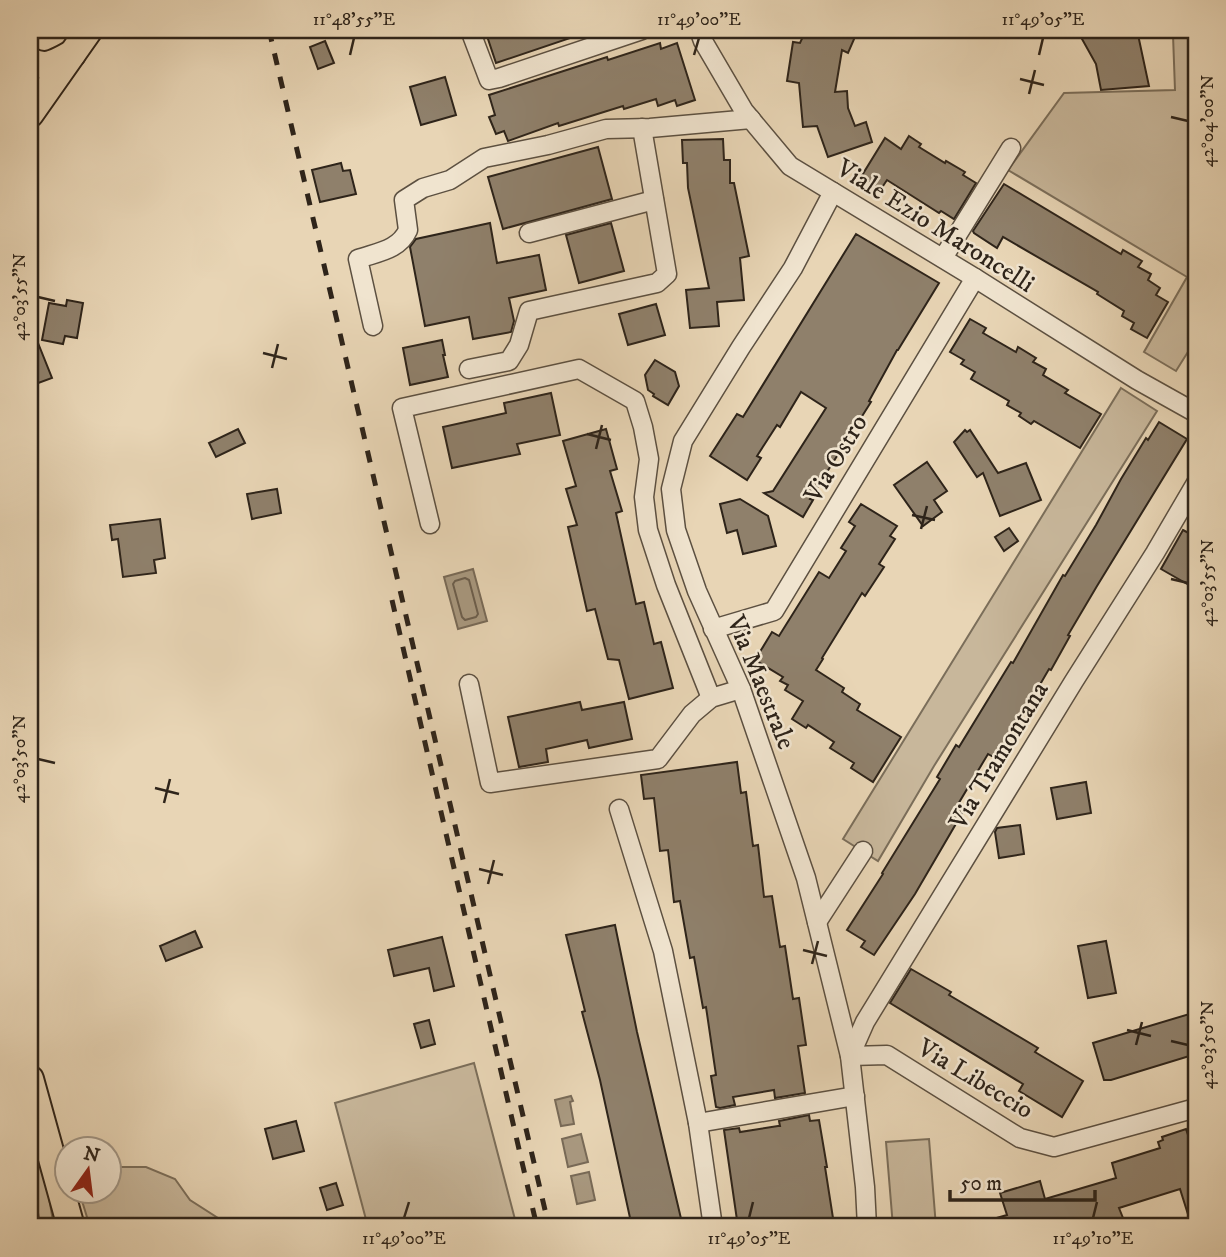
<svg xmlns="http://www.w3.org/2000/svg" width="1226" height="1257" font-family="'IM FELL DW Pica',serif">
<rect width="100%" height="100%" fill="#e8d5b5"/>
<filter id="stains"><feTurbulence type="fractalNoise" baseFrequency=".00286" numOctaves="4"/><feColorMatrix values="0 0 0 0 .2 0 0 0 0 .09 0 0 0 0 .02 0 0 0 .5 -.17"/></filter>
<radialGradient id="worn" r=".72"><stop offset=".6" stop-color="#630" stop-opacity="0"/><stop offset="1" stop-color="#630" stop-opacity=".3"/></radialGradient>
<g fill="#c8b79b" stroke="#7b6e5a" stroke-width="2">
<path d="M1171,30H1196V339L1176,371L1144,352L1187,277L1008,170L1064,93L1175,90L1173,35Z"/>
<path d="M1121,388L1157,411L934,766L878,861L843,839Z"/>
<path d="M474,1063L517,1227H368L335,1103Z"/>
<path d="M30,1131L47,1186L54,1227H41L30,1175Z"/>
<path d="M929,1139L936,1227H893L886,1142Z"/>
<path d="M117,1167H146L175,1179L190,1200L232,1227H90L79,1191L108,1190L109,1169Z"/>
</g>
<g fill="#a99980" stroke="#786a57" stroke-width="2">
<path d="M473,569L487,621L458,629L444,577Z"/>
<path d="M571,1096L573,1101L570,1102L574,1124L561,1126L555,1100Z"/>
<path d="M581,1134L588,1162L568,1167L562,1139Z"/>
<path d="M589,1172L595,1200L577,1204L571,1176Z"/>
</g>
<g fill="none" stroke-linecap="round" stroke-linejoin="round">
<path stroke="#6c5e4d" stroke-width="2" d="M465,578L469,580L478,614L476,617L465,620L462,617L453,584L455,581Z"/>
</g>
<g fill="#8f806b" stroke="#2e241a" stroke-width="2">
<path d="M485,30H587L588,32L496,63Z"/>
<path d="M806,30H858L848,53L842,50L835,92L847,91L848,108L855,126L866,122L872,142L828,157L817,126L803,127L799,83L787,81L793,42L800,43Z"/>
<path d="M1077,30H1137L1149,86L1101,90L1096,64Z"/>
<path d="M325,41L334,63L318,69L310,47Z"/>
<path d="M660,43L661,49L677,43L695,100L677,106L675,100L658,106L656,99L624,109L623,106L559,126L558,123L508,141L504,131L496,134L489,117L495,115L489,95L607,57L608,60Z"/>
<path d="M445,77L456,115L421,125L410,87Z"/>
<path d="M909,136L921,144L919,147L945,163L946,161L965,172L963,175L976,183L954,219L941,211L939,213L887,180L881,189L861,177L885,138L901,149Z"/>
<path d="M723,139L724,160H730V183H734L749,256L740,258L744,300L717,302L719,326L690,328L686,290L709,288L688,188L687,163H683L682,140Z"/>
<path d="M598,147L612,199L503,229L488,177Z"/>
<path d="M341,163L343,171L350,170L356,194L320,202L312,170Z"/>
<path d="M1004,184L1121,254L1123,250L1142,261L1138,267L1151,274L1148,280L1160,288L1156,295L1168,302L1147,338L1131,329L1134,323L1122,316L1124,311L1097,294L1098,292L1003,237L997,248L974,233L973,231Z"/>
<path d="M490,223L497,263L539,255L546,290L509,298L514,321L511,332L473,339L469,317L425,326L410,247L416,239Z"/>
<path d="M611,223L624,271L579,283L566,235Z"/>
<path d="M856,234L939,283L898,350H897L869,401L871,402L810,499L813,500L803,517L764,493L773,491L826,408L801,392L780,427L777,425L757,456L761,458L747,480L710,456L737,414L743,417Z"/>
<path d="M67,300L83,303L77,338L65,336L63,344L42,340L49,303L66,306Z"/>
<path d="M656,304L665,335L628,345L619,314Z"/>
<path d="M970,319L986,328L983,333L1016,352L1018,347L1036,358L1033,362L1046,369L1043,375L1068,390L1065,393L1101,414L1080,448L1034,421L1031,424L1019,416L1021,413L1007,405L1009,401L971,379L975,372L961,364L964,360L950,352Z"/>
<path d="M30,323L52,378L30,386Z"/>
<path d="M442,340L445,355H443L448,377L410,385L403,348Z"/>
<path d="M655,360L675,372L679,386L668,405L653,396L654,394L648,390L645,375Z"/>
<path d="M551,393L560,435L517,444L520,454L452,468L443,427L506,413L504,403Z"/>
<path d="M1159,422L1187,439L1097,586L1068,635L1070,636L1051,670L1049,669L997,759L988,754L957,806L964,810L915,894L874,955L861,947L865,941L847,930L883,874L882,873L940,779L937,777L956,745L959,747L1011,662L1013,663L1063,575L1065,576L1096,525L1121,479L1146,438L1148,440Z"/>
<path d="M238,429L245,443L216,457L209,443Z"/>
<path d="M606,429L617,469L610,471L622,511L616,513L636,604L644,602L654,644L661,642L673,688L629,699L619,660L608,659L595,609L587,611L568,527L577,525L566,489L576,486L563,441Z"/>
<path d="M965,430L967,432L970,430L998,473L1026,463L1041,500L1000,516L983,473L977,477L954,442Z"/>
<path d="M927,462L947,491L934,500L942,512L923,526L894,485Z"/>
<path d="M277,489L281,513L252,519L247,494Z"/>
<path d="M740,499L768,516L776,546L743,554L737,530L727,533L720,504Z"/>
<path d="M861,504L897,526L890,536L895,539L879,564L884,567L865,596L862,593L822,658L823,659L816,670L844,688L842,692L860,704L857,710L901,737L873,782L851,768L854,763L830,748L834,742L808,725L806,728L792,719L803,701L785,690L788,685L780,681L783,677L755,660L772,632L779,636L819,572L829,578L846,551L841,548L855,526L849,522Z"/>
<path d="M160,519L165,558L154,560L156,573L123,577L118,539L112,540L110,525Z"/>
<path d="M1009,528L1018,541L1004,551L995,537Z"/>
<path d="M1183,530L1196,537V589L1161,569Z"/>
<path d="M580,702L582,710L624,702L632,739L589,748L587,740L546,749L548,762L519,767L508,717Z"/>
<path d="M737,762L741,793L746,792L753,846L758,845L764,897L772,896L780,947L785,946L793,999L799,998L806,1045L798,1046L805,1093L775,1098L774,1090L733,1097L735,1105L720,1108L716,1107L711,1076L716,1075L706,1007L703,1008L694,957L690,958L680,901L674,902L668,850L660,851L654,798L644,799L641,775Z"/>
<path d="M1086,782L1091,813L1057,819L1051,788Z"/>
<path d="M1020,825L1024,854L999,858L995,832L997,828Z"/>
<path d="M615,925L637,1032L683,1227H632L600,1080L582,1012L585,1011L566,935Z"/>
<path d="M195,931L202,947L166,961L160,946Z"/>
<path d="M442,937L454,986L434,991L429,968L394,976L388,950Z"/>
<path d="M1106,941L1116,993L1088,998L1078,946Z"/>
<path d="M911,969L951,992L949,995L1038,1048L1035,1052L1083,1081L1062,1117L1019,1091L1023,1084L890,1003Z"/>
<path d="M1196,1012V1054L1111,1080H1104L1093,1043Z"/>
<path d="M429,1020L435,1044L421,1048L414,1024Z"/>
<path d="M809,1115L810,1121L819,1120L827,1167H825L833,1218H831L833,1227H738L724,1130L739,1128L740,1132L778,1126H780L779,1121Z"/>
<path d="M296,1121L304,1151L273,1159L265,1129Z"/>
<path d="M1186,1129L1196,1159V1227H1192L1180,1189L1119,1208L1123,1218L1090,1227H980L979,1223L1007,1215L1000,1193L1040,1181L1045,1199L1116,1178L1112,1163L1160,1148L1158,1142L1163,1140L1162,1137Z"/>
<path d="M336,1183L343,1205L327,1210L320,1188Z"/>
</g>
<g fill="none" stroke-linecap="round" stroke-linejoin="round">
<g stroke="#5c5041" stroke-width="21">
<g id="street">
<path d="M470,30L489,80L499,78L642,30"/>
<path d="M699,30L703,41L744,111L790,166L975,278L1137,380L1196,413"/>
<path d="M833,192L793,268L741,347L683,441L671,489L676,530L697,591L741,689L806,878L850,1056L865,1187L867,1227"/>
<path d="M529,233L654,200"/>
<path d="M943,258L1011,148"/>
<path d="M373,326L358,259C378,252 399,250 408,230L404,200L423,188L450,180L484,158L548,145L606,129L650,128L751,119"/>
<path d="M469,369L509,361L519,345L529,311L657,283L667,274L642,128"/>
<path d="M1196,483L1155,553L1074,681L865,1022L850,1056L887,1055L1020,1138L1054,1147L1196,1108"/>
<path d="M430,524L402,408L579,369L635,401L643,427L649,459L644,497L648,530L666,585L711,698"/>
<path d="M713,629L774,611L975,278"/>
<path d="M469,684L490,783L658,759L692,714L711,698L741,689"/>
<path d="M619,809L663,951L698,1123L713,1227"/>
<path d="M817,922L863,851"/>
<path d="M698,1123L855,1096"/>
</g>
</g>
<g stroke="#2e241a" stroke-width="30">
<g id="primary">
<path d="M30,61C47,70 56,62 72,54"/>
<path d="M30,114L89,30"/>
<path d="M30,1079L71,1227"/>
</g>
</g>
<use href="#street" stroke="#f0e4cf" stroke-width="18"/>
<use href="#primary" stroke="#e8d5b5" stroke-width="26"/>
<g stroke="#2e241a" stroke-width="5" stroke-dasharray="12 12" stroke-linecap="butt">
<path d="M269,30L549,1227"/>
<path d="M392,600L537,1227"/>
</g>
</g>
<path fill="none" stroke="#2e241a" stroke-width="2.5" d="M350,55L354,38M694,55L699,38M1039,55L1043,38M1020,79L1044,85M1029,94L1035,70M1171,117L1188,121M38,297L55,301M263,353L287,359M272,368L278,344M587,434L611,440M596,449L602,425M912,515L935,520M921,529L927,506M1171,579L1188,583M38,759L55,763M155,788L179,794M164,803L170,779M479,869L503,875M488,884L494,860M803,950L827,956M812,964L818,941M1127,1030L1151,1036M1171,1041L1188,1045M1136,1045L1142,1022M404,1218L409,1202M749,1218L753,1202M1093,1218L1097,1202"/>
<g text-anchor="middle" stroke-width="5" stroke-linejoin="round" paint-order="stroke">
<g font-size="26" fill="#2e241a" stroke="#f0e4cf">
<text transform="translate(936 225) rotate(32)" y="9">Viale Ezio Maroncelli</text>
<text transform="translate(835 458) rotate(-59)" y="9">Via Ostro</text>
<text transform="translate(762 682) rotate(68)" y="9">Via Maestrale</text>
<text transform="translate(998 755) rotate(-59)" y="9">Via Tramontana</text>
<text transform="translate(976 1078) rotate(31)" y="9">Via Libeccio</text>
</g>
</g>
<rect width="1226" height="1257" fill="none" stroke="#e8d5b5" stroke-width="77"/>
<g transform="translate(88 1170) rotate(14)"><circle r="33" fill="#f0e4cf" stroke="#a29787" stroke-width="2"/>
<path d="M0-5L12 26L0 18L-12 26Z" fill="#8f2418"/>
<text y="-10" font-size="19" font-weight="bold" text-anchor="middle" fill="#2e241a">N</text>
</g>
<path d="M950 1190v10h145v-10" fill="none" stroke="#2e241a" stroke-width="3.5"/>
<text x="960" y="1190" font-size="21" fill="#2e241a" stroke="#f0e4cf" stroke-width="5" paint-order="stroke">50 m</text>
<rect x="38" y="38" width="1150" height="1180" fill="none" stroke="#2e241a" stroke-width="2.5"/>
<g font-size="18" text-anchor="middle" fill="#2e241a">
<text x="354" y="25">11°48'55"E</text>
<text x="699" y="25">11°49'00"E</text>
<text x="1043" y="25">11°49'05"E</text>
<text transform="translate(1207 121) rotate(-90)" y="6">42°04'00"N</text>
<text transform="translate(19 297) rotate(-90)" y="6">42°03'55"N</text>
<text transform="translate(1207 583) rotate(-90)" y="6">42°03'55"N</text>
<text transform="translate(19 759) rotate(-90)" y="6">42°03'50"N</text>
<text transform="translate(1207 1045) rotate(-90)" y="6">42°03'50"N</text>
<text x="404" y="1244">11°49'00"E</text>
<text x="749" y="1244">11°49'05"E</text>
<text x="1093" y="1244">11°49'10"E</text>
</g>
<rect width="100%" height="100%" filter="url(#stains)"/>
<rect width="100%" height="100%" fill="url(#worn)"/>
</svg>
